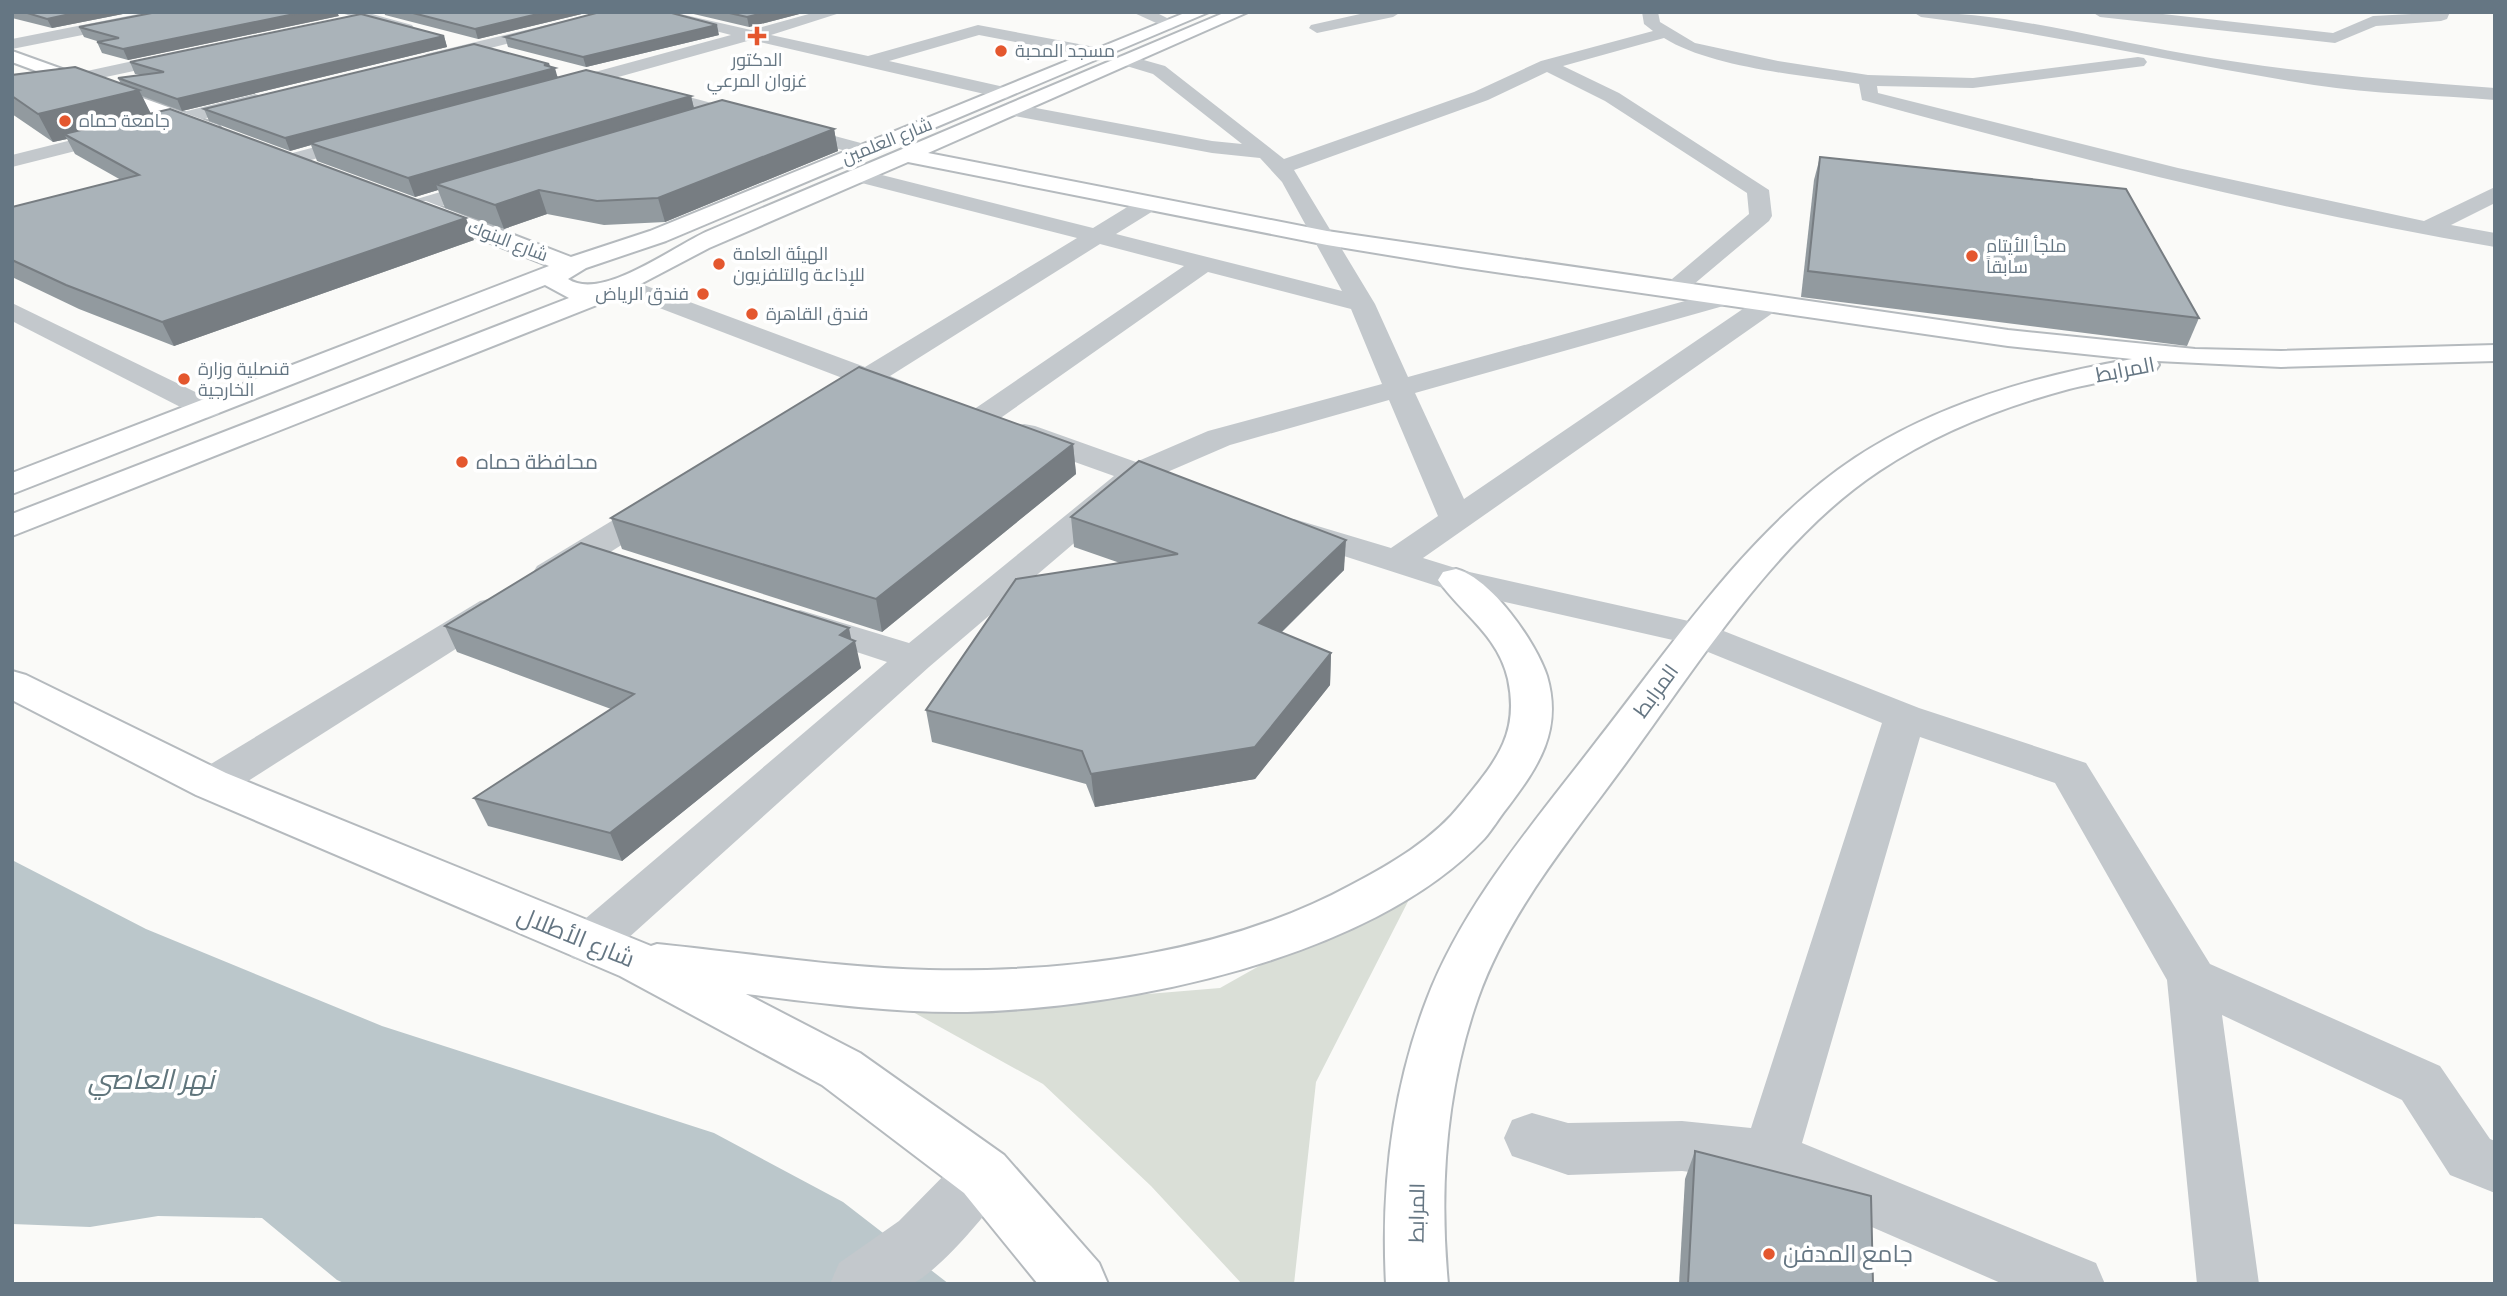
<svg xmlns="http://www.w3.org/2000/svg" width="2507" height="1296" font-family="'Roboto Condensed',Cairo,sans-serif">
<rect width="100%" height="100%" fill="#fafaf8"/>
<path fill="#dadfd7" d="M1422,874L1316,1082L1294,1284H1242L1151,1186L1043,1084L866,986L1039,1003L1220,988Z"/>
<path fill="#bbc7cb" d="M12,860L146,929L382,1026L714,1133L843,1202L949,1284H346L337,1280L262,1218L158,1216L90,1227L12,1224Z"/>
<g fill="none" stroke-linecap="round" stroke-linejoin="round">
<g stroke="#b5babe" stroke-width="4">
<g id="major">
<path d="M1187,12H1209L666,241L586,268L568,279C602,302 675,245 708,231C881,158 1053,85 1226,12H1248L928,153L1327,231L2008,330L2195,349L2281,351L2495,345V361L2281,367L2157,361L2159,365L2155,371C2127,378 2097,382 2069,389C2002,407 1936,433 1879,471C1776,539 1697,666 1625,764C1571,838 1509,911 1478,998C1446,1089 1439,1188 1448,1284H1386C1381,1188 1392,1090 1427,999C1464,903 1534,823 1596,742C1672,645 1751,527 1855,458C1937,404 2035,376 2132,359L2008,346L1461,267L1327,245L908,162L709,248L612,299L12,536V514L569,298L545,285L12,494V473L549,266L410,211L407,206L410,201H426L571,257L650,231Z"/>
<path d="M12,51L218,125L221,129L218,133H204L12,62Z"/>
<path d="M1456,569C1491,578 1536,642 1547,676C1563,731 1538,767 1507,808C1499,818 1492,830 1484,839C1371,959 1126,1008 967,1012C893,1013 819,1003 746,994L860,1053L1004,1155L1099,1263L1108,1284H1038L964,1193L822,1085L620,976L196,795L12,700V671L26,675L226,773L651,946L657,944C747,953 838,968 929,970C1070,973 1226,953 1351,885C1391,864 1434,839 1462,803C1495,762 1520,735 1508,679C1498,635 1462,614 1438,580L1443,572Z"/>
</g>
</g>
<g fill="#c3c8cc" fill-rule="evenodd">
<path d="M148,12H181L173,17L12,49V39Z"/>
<path d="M338,12H365L412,25L414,28L406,33Z"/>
<path d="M601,12H630L432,63L423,58L426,54Z"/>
<path d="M642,12H672L751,30L816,12H843L771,35L868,56L978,25L1100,48L1109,53L1100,58L979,35L889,61L1013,89L1015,93L1006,99L751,40L561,93H547L545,89L547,85L731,35Z"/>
<path d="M1132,12H1155L1179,24L1171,29L1165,27Z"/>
<path d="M1369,12H1401L1393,17L1317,33L1309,28L1311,25Z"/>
<path d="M1642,12H1658L1660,22L1695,43L1778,61L1868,75L1973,78L2138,57L2144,58L2147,62L2144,66L1973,88L1877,86L1878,93L2178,168L2424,221L2495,187V203L2451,225L2495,233V247C2282,211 2071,157 1862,100L1859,84C1802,75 1712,68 1664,38L1563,66L1619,93L1769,190L1772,216L1769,221L1681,295H1663L1659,290L1749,214L1747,193L1605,101L1547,72L1488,100L1294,170L1375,304L1408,377L1725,290L1734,293L1738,298L1734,303L1415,393L1464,499L1759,298H1777L1781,304L1777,310L1423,558L1465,571L1711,626L1919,708L2086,763L2210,964L2440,1066L2490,1139L2495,1141V1193L2450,1175L2402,1100L2222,1015L2259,1284H2197L2167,980L2055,783L1920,737L1802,1143L2096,1263L2105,1284H2003L1766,1181L1682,1171L1568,1175L1512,1156L1504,1138L1512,1120L1532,1113L1568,1123L1682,1121L1751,1128L1882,723L1686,643L1443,588L1282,536L1277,529L1282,522L1294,519L1391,548L1438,516L1389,400L1230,445L1165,473L1190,481L1194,488L1190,495L1178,498L1141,486L929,667L606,958L589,963L572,958L564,944L572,930L887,662L787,629L781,621L787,613L800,610L909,643L1114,476L1013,440L1009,433L1013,426L1024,424L1035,426L1136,462L1208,431L1382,384L1351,309L1208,272L992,424L981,427L970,424L966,418L970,412L1184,266L1100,244L890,376L907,383L912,389L907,395L897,398L870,389L851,397L841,394L836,388L845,379L615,291L611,286L615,281H633L865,367L1077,238L850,180L847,175L850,170L858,169L1093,228L1142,198H1158L1161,203L1158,208L1116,234L1342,291L1282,182L1260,158L1212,153L1010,115L1000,109L1010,103L1212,141L1242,144L1153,74L1120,64L1117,60L1120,56L1126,55L1165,66L1284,159L1474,92L1541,61L1653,31L1644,24Z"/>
<path d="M1913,12C2007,12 2096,38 2187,54C2289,72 2392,80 2495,88V100C2435,95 2373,94 2314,85C2183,64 2053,34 1921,17Z"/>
<path d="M2092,12H2145L2333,33L2373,16L2450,12L2447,19L2441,21L2376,26L2335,43L2100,17Z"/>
<path d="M184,50L190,51L193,55L190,59L73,84L64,79L73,74Z"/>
<path d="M644,85L872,146L875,150L865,156L637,95L635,91L637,87Z"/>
<path d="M255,94L262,96L264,100L262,104L12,167V155Z"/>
<path d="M364,134L371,136L374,140L371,144L292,165L282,159L285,155Z"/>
<path d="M491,177L499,179L502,184L499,189L418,213L407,206L410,201Z"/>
<path d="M12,303L218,403L222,409L218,415L207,418L196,415L12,321Z"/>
<path d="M660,496L672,499L677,506L672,513L563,582L550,585L537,582L532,574L537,566L648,499Z"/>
<path d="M493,598L506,601L512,609L506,617L226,795L211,799L196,795L189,784L196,773L480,601Z"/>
<path d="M984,1148L1004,1155L1013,1174C1002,1198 937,1275 911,1284C898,1288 848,1284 830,1284L839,1263L899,1221L964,1155Z"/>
</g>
<use href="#major" fill="#fff" fill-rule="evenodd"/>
</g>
<g fill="#929a9f">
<path d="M12,12H133L52,28L12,18Z"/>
<path d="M384,12H590L478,39L385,15Z"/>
<path d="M685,12H807L749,27Z"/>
<path d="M339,16L128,60L102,53L97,42H100L84,37L79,27Z"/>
<path d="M719,35L586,67L508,47L505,37Z"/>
<path d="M444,36L447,47L182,111L142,96L151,114L474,240L174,346L79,309L12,277V207L121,180L75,154L67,139L53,142L12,114V75L121,84L118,78L141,75L135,74L130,62Z"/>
<path d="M549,64L558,77L691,96L694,108L834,129L838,151L665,222L604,225L547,214L504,229L445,208L438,190L415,197L317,161L311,145L290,151L209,121L204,109Z"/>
<path d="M1820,157L2199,318L2187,346L1801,297L1814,180Z"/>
<path d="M1073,444L1076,474L882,632L622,549L611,518Z"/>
<path d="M1071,517L1344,570L1281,633L1331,653L1330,685L1255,779L1095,807L1086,784L932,742L926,710L1120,563L1074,547Z"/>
<path d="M445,626L851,640L861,668L622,861L488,826L474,798L611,709L457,652Z"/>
<path d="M1695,1151L1873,1284H1679L1685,1179Z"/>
</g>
<g fill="#777d82">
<path d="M79,12H133L52,28L47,19Z"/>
<path d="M304,12H337L339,16L128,60L123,49Z"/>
<path d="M546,12H590L478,39L475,29Z"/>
<path d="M767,12H807L749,27L747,17Z"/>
<path d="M717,25L719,35L586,67L583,57Z"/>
<path d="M444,36L447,47L182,111L177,99Z"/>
<path d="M549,64L550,69L555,68L558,79L310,143L311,145L290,151L285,138Z"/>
<path d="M139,90L153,118L64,134L67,139L53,142L38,114Z"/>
<path d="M691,96L695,113L436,184L438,190L415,197L408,178Z"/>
<path d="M834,129L838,151L665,222L658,198Z"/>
<path d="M539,190L547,214L504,229L495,205Z"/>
<path d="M466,218L474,240L174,346L162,322Z"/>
<path d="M1073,444L1076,474L882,632L876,599Z"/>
<path d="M1346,540L1344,570L1258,655L1259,623Z"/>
<path d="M849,628L852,643L855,641L861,668L622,861L610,833Z"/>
<path d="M1331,653L1330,685L1255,779L1095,807L1091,774Z"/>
</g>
<g fill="#aab3b9" stroke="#777d82" stroke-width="2">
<path d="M24,12H79L47,19Z"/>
<path d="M157,12H304L123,49L97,42L119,38L79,27Z"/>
<path d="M409,12H546L475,29Z"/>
<path d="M600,12H668L717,25L583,57L505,37Z"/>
<path d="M725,12H767L747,17Z"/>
<path d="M361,14L444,36L177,99L118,78L164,72L130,62Z"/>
<path d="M474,44L549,64L544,65L555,68L285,138L204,109Z"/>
<path d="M75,67L139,90L38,114L12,96V75Z"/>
<path d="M586,70L691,96L408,178L310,143Z"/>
<path d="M722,100L834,129L658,198L597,201L539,190L495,205L436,184Z"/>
<path d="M170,109L466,218L162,322L66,285L12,260V207L139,175L64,134Z"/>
<path d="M1820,157L2126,189L2199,318L1808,271Z"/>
<path d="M859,367L1073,444L876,599L611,518Z"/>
<path d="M1139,461L1346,540L1259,623L1331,653L1255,747L1091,774L1082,751L926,710L1016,579L1178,554L1071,517Z"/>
<path d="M581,543L849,628L840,635L855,641L610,833L474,798L634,694L445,626Z"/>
<path d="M1695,1151L1871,1196L1873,1284H1688Z"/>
</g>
<g fill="#e4572e" stroke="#fff" stroke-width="2.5">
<path d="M753.5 25.5h7v7h7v7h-7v7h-7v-7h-7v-7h7z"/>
<circle cx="1001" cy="51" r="7"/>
<circle cx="65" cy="121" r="7"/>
<circle cx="1972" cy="256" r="7"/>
<circle cx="719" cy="264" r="7"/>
<circle cx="703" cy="294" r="7"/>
<circle cx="752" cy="314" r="7"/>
<circle cx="184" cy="379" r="7"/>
<circle cx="462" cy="462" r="7"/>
<circle cx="1769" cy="1254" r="7"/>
</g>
<g text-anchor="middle" stroke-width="7" stroke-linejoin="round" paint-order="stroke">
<g font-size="18" fill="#657683" stroke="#fff" text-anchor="start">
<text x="1015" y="57">مسجد المحبة</text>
<text x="757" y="66" text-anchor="middle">الدكتور<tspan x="757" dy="21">غزوان المرعي</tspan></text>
<text x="79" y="127">جامعة حماه</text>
<text x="1986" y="252">ملجأ الأيتام<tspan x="1986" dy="21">سابقاً</tspan></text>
<text x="733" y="260">الهيئة العامة<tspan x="733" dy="21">للإذاعة والتلفزيون</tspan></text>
<text x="689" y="300" text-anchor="end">فندق الرياض</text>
<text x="766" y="320">فندق القاهرة</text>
<text x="198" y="375">قنصلية وزارة<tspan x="198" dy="21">الخارجية</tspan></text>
</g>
<g font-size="18" fill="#657683" stroke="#fff">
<text transform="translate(887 141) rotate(-22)" y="6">شارع العلمين</text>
<text transform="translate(508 241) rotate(21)" y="6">شارع البنوك</text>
</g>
<g font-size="21" fill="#657683" stroke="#fff">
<text transform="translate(2125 370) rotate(-11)" y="7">المرابط</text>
<text transform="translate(1656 691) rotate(-54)" y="7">المرابط</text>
<text transform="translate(1417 1213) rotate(-89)" y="7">المرابط</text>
</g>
<g font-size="21" fill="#657683" stroke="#fff" text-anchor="start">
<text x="476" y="469">محافظة حماه</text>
</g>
<g font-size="24" fill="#657683" stroke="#fff">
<text transform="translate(576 937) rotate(22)" y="8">شارع الأطلال</text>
</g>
<g font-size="24" fill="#657683" stroke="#fff" text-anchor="start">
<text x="1783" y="1262">جامع المدفن</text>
</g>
<g font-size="28" font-style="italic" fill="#60757c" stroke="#fff">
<text x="151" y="1089">نهر العاصي</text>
</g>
</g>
<rect width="2507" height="1296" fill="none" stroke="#657683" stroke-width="28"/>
</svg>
